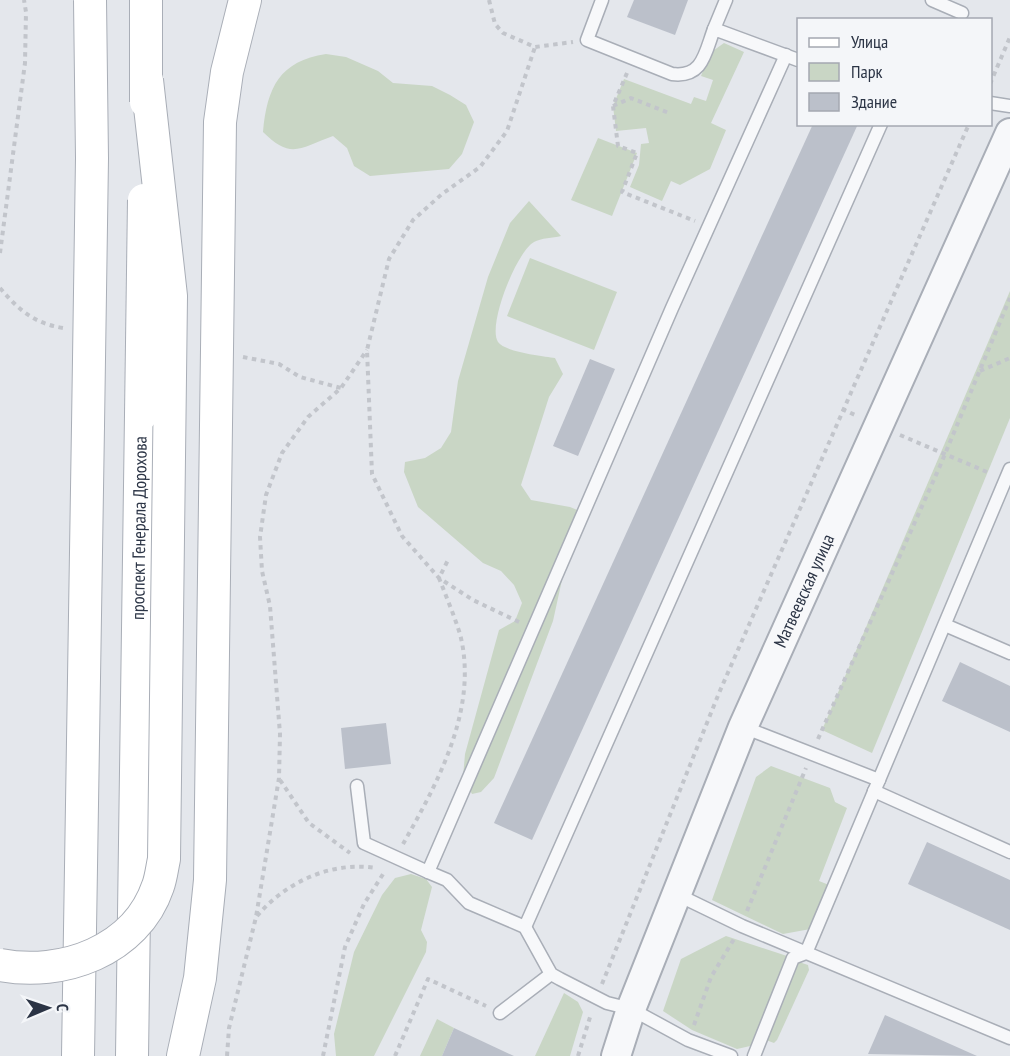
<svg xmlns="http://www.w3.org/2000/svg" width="1010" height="1056" font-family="'PT Sans Narrow',sans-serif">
<rect width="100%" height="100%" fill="#e4e7ec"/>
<g fill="#c9d6c5">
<path d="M724,43L744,52L711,123L726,130L710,169L680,185L671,181L662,201L630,187L639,165L641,144L649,143L646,128L616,131L613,106L624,79L691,104L694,97L706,101L713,80L701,76L710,53Z"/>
<path d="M326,54L346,57L378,71L393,83L432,86L450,95L466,105L474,122L462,154L449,169L370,176L354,166L347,148L333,136C300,148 291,160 263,132C267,87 280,61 326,54Z"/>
<path d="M598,138L637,153L612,216L571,200Z"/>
<path d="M529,201L561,236C553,238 541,238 534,242C517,251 487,325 498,342C505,352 542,356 555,358L563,374L549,397L521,485L531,500L570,507L587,514L567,557L553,621L494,778L481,792L472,794L463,777L465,754L499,630L515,621L522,603L514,585L501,571L483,563L418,507L404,472L405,462L425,458L441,448L451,432L458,381L488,277L510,223Z"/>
<path d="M530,258L617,292L594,350L507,316Z"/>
<path d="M1010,291V418L872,753L822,730Z"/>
<path d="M771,766L830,788L835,802L847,808L819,881L834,887L816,928L783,934L712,900L756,777Z"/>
<path d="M411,874L426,879L432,887L421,930L427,942L426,952L374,1056H336L334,1034L354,952L382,895L395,878Z"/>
<path d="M726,936L793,958L759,1044L737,1049L692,1030L663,1011L681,959Z"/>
<path d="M799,962L808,965L809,970L777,1040L774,1043L766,1040L796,964Z"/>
<path d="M564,993L578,1002L583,1012L570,1056H535Z"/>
<path d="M437,1019L454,1028L442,1056H420Z"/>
</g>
<g fill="#bbc0ca">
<path d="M634,0H688L675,35L627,17Z"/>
<path d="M813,124H858L532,840L494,823Z"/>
<path d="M590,359L615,369L578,456L553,446Z"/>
<path d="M960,662L1010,686V732L942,701Z"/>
<path d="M386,723L391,764L345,769L341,728Z"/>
<path d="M927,842L1010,880V930L908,884Z"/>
<path d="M885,1015L977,1056L868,1054Z"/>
<path d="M454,1028L514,1056H442Z"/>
</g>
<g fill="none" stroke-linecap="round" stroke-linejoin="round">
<g stroke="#a9aeb7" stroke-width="15">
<g id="service">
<path d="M602,0L587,40L672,74C703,78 705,53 714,29L798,60"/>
<path d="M932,0L962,13"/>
<path d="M714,29L726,0"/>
<path d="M990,103L1010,106"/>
<path d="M945,625L1010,653"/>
<path d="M743,727L879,780"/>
<path d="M357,786L364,843L428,872"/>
<path d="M874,791L1010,852"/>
<path d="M676,894L742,926L1010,1038"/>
<path d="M525,927L881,124"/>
<path d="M500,1013L551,974"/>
<path d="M731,1056L688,1040L631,1009L607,1003L560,979L551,974L525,927L469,903L447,880L428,872L672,308L786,55"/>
<path d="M754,1056L793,958L806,953L1010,469"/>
</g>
</g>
<g stroke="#a9aeb7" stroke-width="32">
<g id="tertiary">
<path id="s1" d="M616,1056L631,1009L743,727L1010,133"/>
</g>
</g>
<g stroke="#a9aeb7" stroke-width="34">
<g id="secondary">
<path d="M78,1056L88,426"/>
<path id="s2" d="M132,1056L141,415"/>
<path d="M183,1056L200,978L210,880L220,122L227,72L245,0"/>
</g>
</g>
<g stroke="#c2c5cb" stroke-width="4" stroke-dasharray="4.5 4.5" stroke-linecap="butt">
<path d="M489,0L495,24L503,33L535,47L573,42"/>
<path d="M627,73L613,106L618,146L637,153L622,192L695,221"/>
<path d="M990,84L1010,37"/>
<path d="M613,106L631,98L669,113"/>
<path d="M0,253L25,63L26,12L24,0"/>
<path d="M0,288C19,310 33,323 63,328"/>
<path d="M243,357L279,364L300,377L341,388"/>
<path d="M980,371L1010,358"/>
<path d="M842,409L855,415"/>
<path d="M900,435L987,472"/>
<path d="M519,622L473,600L439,578L402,536L372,474L367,350L389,259L413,220L442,194L480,167L507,131L535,47"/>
<path d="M818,739L940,466L1010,298"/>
<path d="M280,780L309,823L350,853"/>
<path d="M403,844C438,782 479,708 460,634C454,615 446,596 439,578L449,558"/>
<path d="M747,911L806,768"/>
<path d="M257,916C286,882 331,861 376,868"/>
<path d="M602,984L719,693L969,124"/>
<path d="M694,1025L711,977L734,939"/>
<path d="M227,1056L229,1028L256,917L279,778L280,734L270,606L262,571L260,537L266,495L282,453L308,417L341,388L367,350"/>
<path d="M323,1056L345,947L364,904L385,871"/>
<path d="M395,1056L428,979L486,1006"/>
<path d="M578,1056L591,1014"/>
</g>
<use href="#service" stroke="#f7f8fa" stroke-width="12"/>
<use href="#tertiary" stroke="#f7f8fa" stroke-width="28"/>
<use href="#secondary" stroke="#fff" stroke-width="32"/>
<g stroke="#a9aeb7" stroke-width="34" stroke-linecap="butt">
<g id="secondary-bridge">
<path d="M146,0V102"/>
<path d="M141,415L144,200"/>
<path d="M88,426L92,158L90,0"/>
<path d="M0,965C62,977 136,951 158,886C161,878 162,868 164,859L171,296L147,80"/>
</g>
</g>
<use href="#secondary-bridge" stroke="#fff" stroke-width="32"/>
</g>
<g text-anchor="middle" stroke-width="4.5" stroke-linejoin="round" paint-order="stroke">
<g font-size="18" fill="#2b3445" stroke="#f4f6f9">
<text dy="6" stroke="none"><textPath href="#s2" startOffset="528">проспект Генерала Дорохова</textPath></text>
<text dy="6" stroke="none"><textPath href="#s1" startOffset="502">Матвеевская улица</textPath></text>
</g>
</g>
<rect x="797" y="18" width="195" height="108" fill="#f4f6f9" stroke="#a4a8b1" stroke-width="1.5"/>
<rect x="809" y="38" width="30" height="9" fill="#ffffff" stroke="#a4a8b1" stroke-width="1.5"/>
<text x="851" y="48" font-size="18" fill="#2b3445">Улица</text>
<rect x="809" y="63" width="30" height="18" fill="#c9d6c5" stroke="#a4a8b1" stroke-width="1.5"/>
<text x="851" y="78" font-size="18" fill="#2b3445">Парк</text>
<rect x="809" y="93" width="30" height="18" fill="#bbc0ca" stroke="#a4a8b1" stroke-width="1.5"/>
<text x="851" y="108" font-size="18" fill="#2b3445">Здание</text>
<g transform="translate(48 1008) rotate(88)" stroke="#f4f6f9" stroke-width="4.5" paint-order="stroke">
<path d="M0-4.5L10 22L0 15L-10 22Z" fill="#2b3445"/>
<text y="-9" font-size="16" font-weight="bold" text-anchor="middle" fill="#2b3445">С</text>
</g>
</svg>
